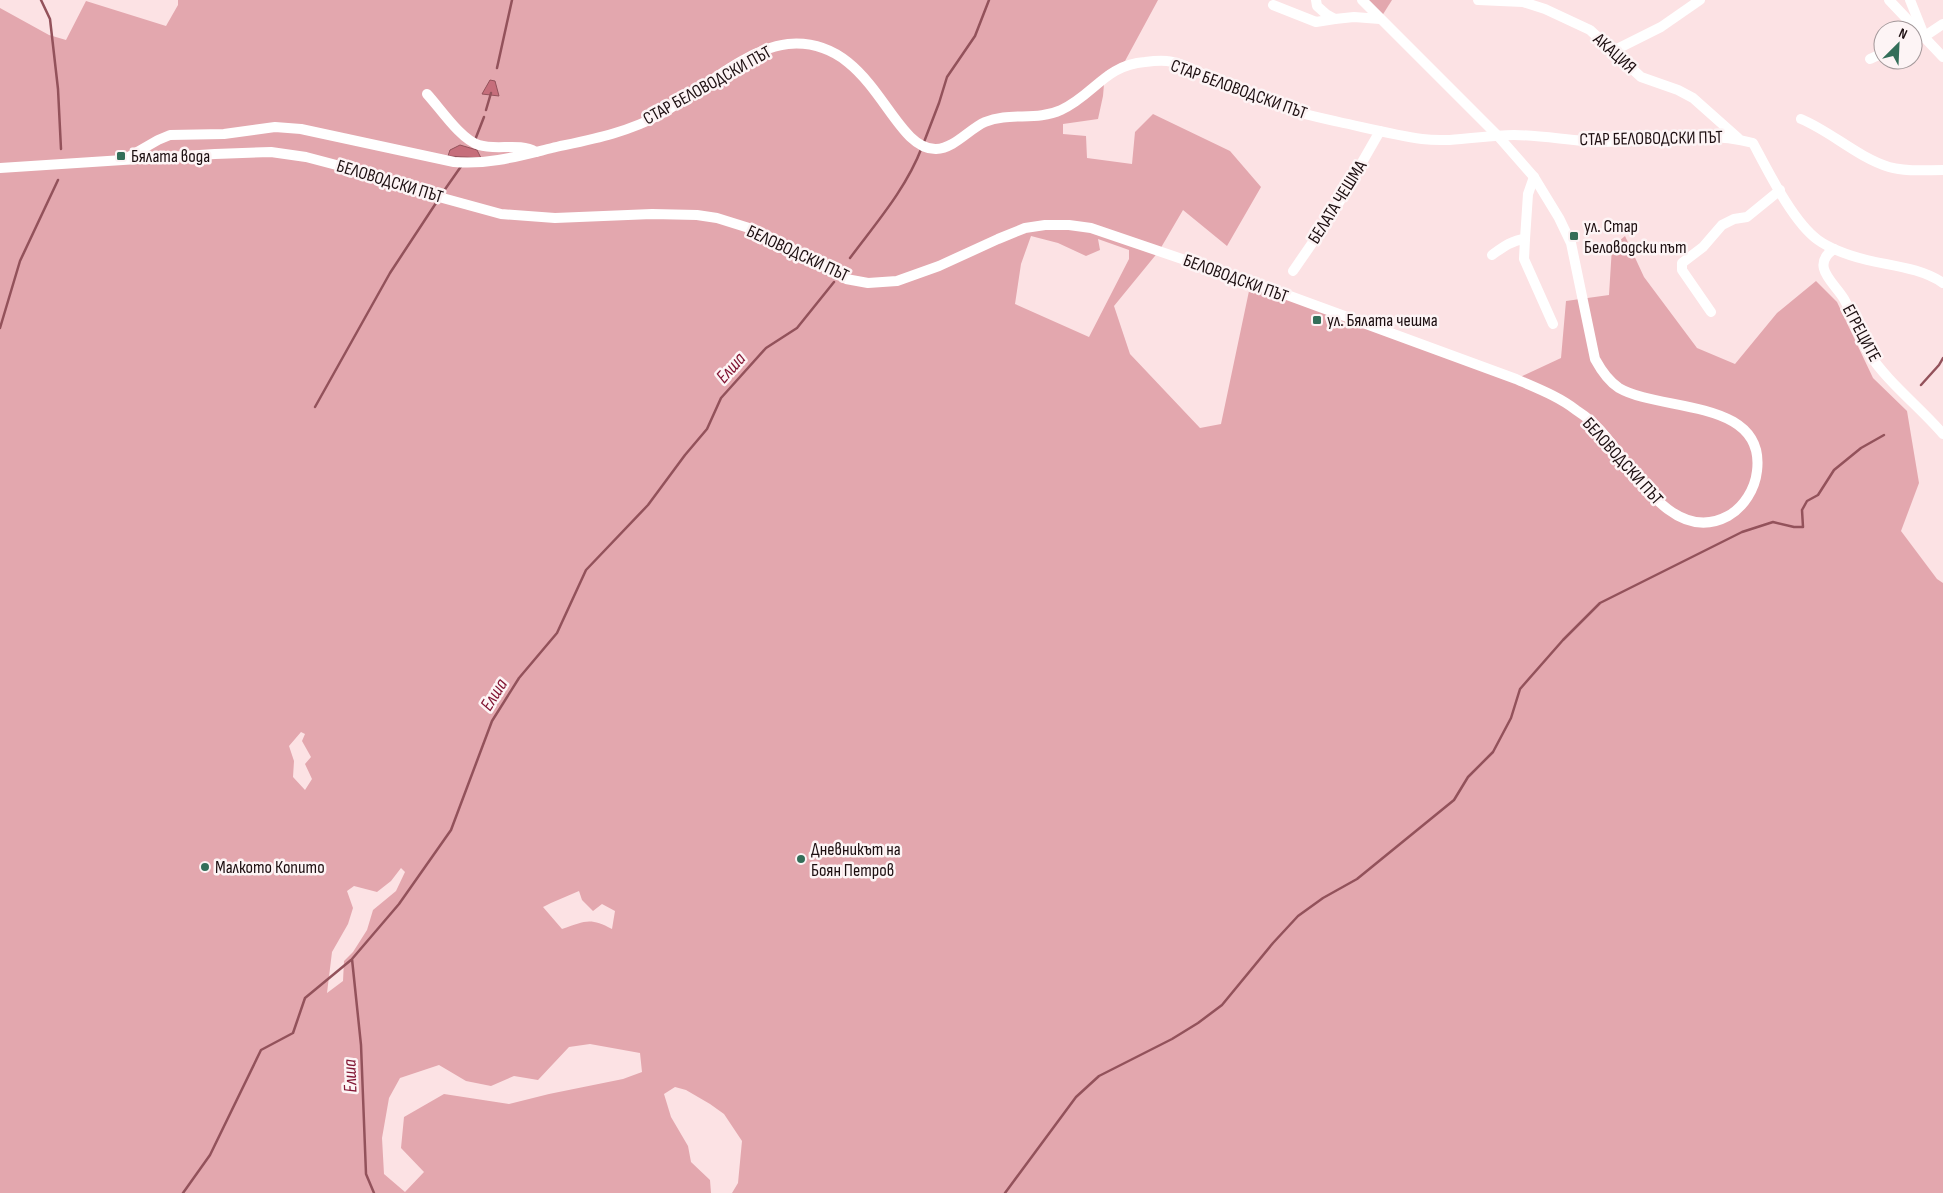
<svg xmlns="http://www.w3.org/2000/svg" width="1943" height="1193" font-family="'Sofia Sans Condensed',sans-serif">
<rect width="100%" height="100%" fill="#fce2e4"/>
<g fill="#e3a7ae" fill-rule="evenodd">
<path d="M178,0H1158L1125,61L1105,72L1103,96L1098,119L1063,124V134L1086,136L1087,158L1132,164L1135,132L1153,114L1230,151L1261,187L1227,246L1183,210L1159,251L1114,306L1130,354L1200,428L1221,424L1249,291L1279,292L1516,379L1561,358L1566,301L1609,295L1612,247L1625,236L1644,277L1697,348L1735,364L1777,313L1816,281L1837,302L1873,378L1907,411L1919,483L1901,531L1937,579L1943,583V1193H732L738,1183L742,1141L724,1114L710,1104L686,1090L675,1087L664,1094L671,1117L688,1146L691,1162L710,1180L711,1193H0V8L49,35L66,40L86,1L166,26L178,5ZM1031,236L1058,243L1086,256L1100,250L1098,239L1129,250V259L1089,337L1015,304L1021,264ZM301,732L305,734L302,741L311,757L305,764L312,779L305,790L293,777L294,761L289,746ZM401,868L405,872L396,891L373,910L367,930L353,952L344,961L343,981L327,993L332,952L348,924L353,908L347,891L354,886L377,892L391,881ZM579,891L582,900L593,911L602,904L615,911L612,929C590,917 585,921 562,929L543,907L551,903ZM590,1044L640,1053L642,1072L623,1079L549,1094L509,1104L444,1094L404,1117L401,1148L424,1172L405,1192L384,1174L382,1138L389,1098L400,1078L439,1065L466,1081L491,1086L514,1076L538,1080L569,1047Z"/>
<path d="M1362,0H1392L1380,19Z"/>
</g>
<g fill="#c66e7b" stroke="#93525b">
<path d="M490,80L495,81L499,96L482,94Z"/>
<path d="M460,145L477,150L481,158L448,156L450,150Z"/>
</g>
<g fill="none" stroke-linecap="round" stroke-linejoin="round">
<g stroke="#93525b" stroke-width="2.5">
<path d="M41,0L50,19L58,89L61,149"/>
<path d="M497,68L512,0"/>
<path d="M486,110L491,93"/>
<path d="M475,140L484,117"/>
<path d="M924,142L939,103L947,77L975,36L989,0"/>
<path d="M441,195L462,165"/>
<path d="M850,258C876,223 906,189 922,147"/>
<path d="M0,328L20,261L58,180"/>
<path d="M1921,385L1939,365L1943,358"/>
<path d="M315,407L390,273L438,200"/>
<path d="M183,1193L210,1155L261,1050L293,1033L305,998L351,960"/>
<path d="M374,1193L366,1174L361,1045L352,959L399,904L451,830L492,721L519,678L557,633L586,570L648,505L685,455L707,429L721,398L766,348L797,328L834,282"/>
<path d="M1005,1193L1076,1097L1099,1076L1172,1039L1198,1023L1222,1005L1273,943L1298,916L1323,898L1357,879L1454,800L1468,777L1493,752L1511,718L1520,689L1563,640L1600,603L1742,532L1773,522L1794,527H1803L1802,510L1807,501L1818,495L1834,470L1861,448L1884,435"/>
</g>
<g stroke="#fff" stroke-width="10">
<path d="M1316,0L1317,6L1326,14L1335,19L1354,17L1380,19"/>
<path d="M1478,0L1523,2L1545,9L1590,30L1641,77L1678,90L1693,98L1738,138"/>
<path d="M1889,0L1943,57"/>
<path d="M1910,0L1922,30"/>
<path d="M1273,5L1316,22L1335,19"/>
<path d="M1913,41L1925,36L1943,24"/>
<path d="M1613,51L1661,27L1700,0"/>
<path d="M1870,59L1883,53"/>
<path d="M427,94C440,108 461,140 479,145C498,151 518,142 536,152"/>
<path d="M1801,119C1832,132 1857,157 1889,167C1906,172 1926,170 1943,170"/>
<path d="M125,159L158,140L170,135L224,134L275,127L301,129L454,162C488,165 519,156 552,148C588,140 627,133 659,115C698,93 744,49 788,44C874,36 890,150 936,149C955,148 969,129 985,122C1009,112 1037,121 1061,110C1094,95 1105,65 1145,62C1152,61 1160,60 1167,61C1184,63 1203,75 1219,82C1244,93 1272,103 1298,112C1311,116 1326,119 1339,122C1367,128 1394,135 1422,139C1453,143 1483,135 1514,135C1544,135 1575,142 1605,142C1655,141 1705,130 1753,143C1768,171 1793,222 1818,240C1832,250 1851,256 1867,260C1893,266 1921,268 1943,283"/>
<path d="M0,168L215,154L271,152L306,157L344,167L428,194L501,214L555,218L652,214L697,215L717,218L749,228L774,239L846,279L868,283L897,281L939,266L998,239L1025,228L1045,225H1069L1091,228L1279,292L1516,379C1536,388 1558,396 1576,410C1587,417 1599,428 1607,438C1635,472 1674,545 1728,516C1744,507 1755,489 1757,471C1766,398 1660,412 1619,388C1608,381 1601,370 1595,359L1571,243L1559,218L1534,177L1498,136L1362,0"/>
<path d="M1525,239L1524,259L1553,324"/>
<path d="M1834,249C1809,266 1835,283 1844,299C1854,316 1858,336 1868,352C1888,383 1919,406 1943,434"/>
<path d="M1492,255C1503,247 1512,240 1525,239L1528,194L1534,177"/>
<path d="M1293,271L1333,213L1380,131"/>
<path d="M1711,312L1682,270V263L1703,247L1722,225L1734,219L1747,217L1780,190"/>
</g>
</g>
<g fill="#336e59" stroke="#fdf4f5" stroke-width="2">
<rect x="116" y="151" width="10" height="10" rx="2.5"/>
<rect x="1569" y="231" width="10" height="10" rx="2.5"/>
<rect x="1312" y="315" width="10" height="10" rx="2.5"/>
<circle cx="801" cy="859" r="5"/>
<circle cx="205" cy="867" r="5"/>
</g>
<g text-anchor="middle" stroke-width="5" stroke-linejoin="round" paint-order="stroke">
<g font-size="18" fill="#1d0f11" stroke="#fdf4f5">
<text transform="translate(1615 53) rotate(42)" y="6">АКАЦИЯ</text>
<text transform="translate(707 85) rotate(-29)" y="6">СТАР БЕЛОВОДСКИ ПЪТ</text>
<text transform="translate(1239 89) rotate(20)" y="6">СТАР БЕЛОВОДСКИ ПЪТ</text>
<text transform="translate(1651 138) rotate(-1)" y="6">СТАР БЕЛОВОДСКИ ПЪТ</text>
<text transform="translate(390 181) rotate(17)" y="6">БЕЛОВОДСКИ ПЪТ</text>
<text transform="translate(1337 202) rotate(-58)" y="6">БЕЛАТА ЧЕШМА</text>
<text transform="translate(798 253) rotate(25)" y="6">БЕЛОВОДСКИ ПЪТ</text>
<text transform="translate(1236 278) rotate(20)" y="6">БЕЛОВОДСКИ ПЪТ</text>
<text transform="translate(1862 333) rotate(62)" y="6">ЕГРЕЦИТЕ</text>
<text transform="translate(1623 461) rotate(48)" y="6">БЕЛОВОДСКИ ПЪТ</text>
</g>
<g font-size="18" fill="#1d0f11" stroke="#fdf4f5" text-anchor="start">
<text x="131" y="162">Бялата вода</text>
<text x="1584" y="232">ул. Стар<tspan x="1584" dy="21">Беловодски път</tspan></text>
<text x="1327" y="326">ул. Бялата чешма</text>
<text x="811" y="855">Дневникът на<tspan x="811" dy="21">Боян Петров</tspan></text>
<text x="215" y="873">Малкото Копито</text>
</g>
<g font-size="19" font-style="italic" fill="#821634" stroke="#fdf4f5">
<text transform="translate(730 367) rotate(-48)" y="7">Елша</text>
<text transform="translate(493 694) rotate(-58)" y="7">Елша</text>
<text transform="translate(349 1076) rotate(-92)" y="7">Елша</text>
</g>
</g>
<g transform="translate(1898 45) rotate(24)"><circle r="24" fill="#fdf4f5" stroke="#a3989a"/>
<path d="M0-4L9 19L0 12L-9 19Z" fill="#336e59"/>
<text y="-8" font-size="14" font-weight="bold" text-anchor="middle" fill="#1d0f11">N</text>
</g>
</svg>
